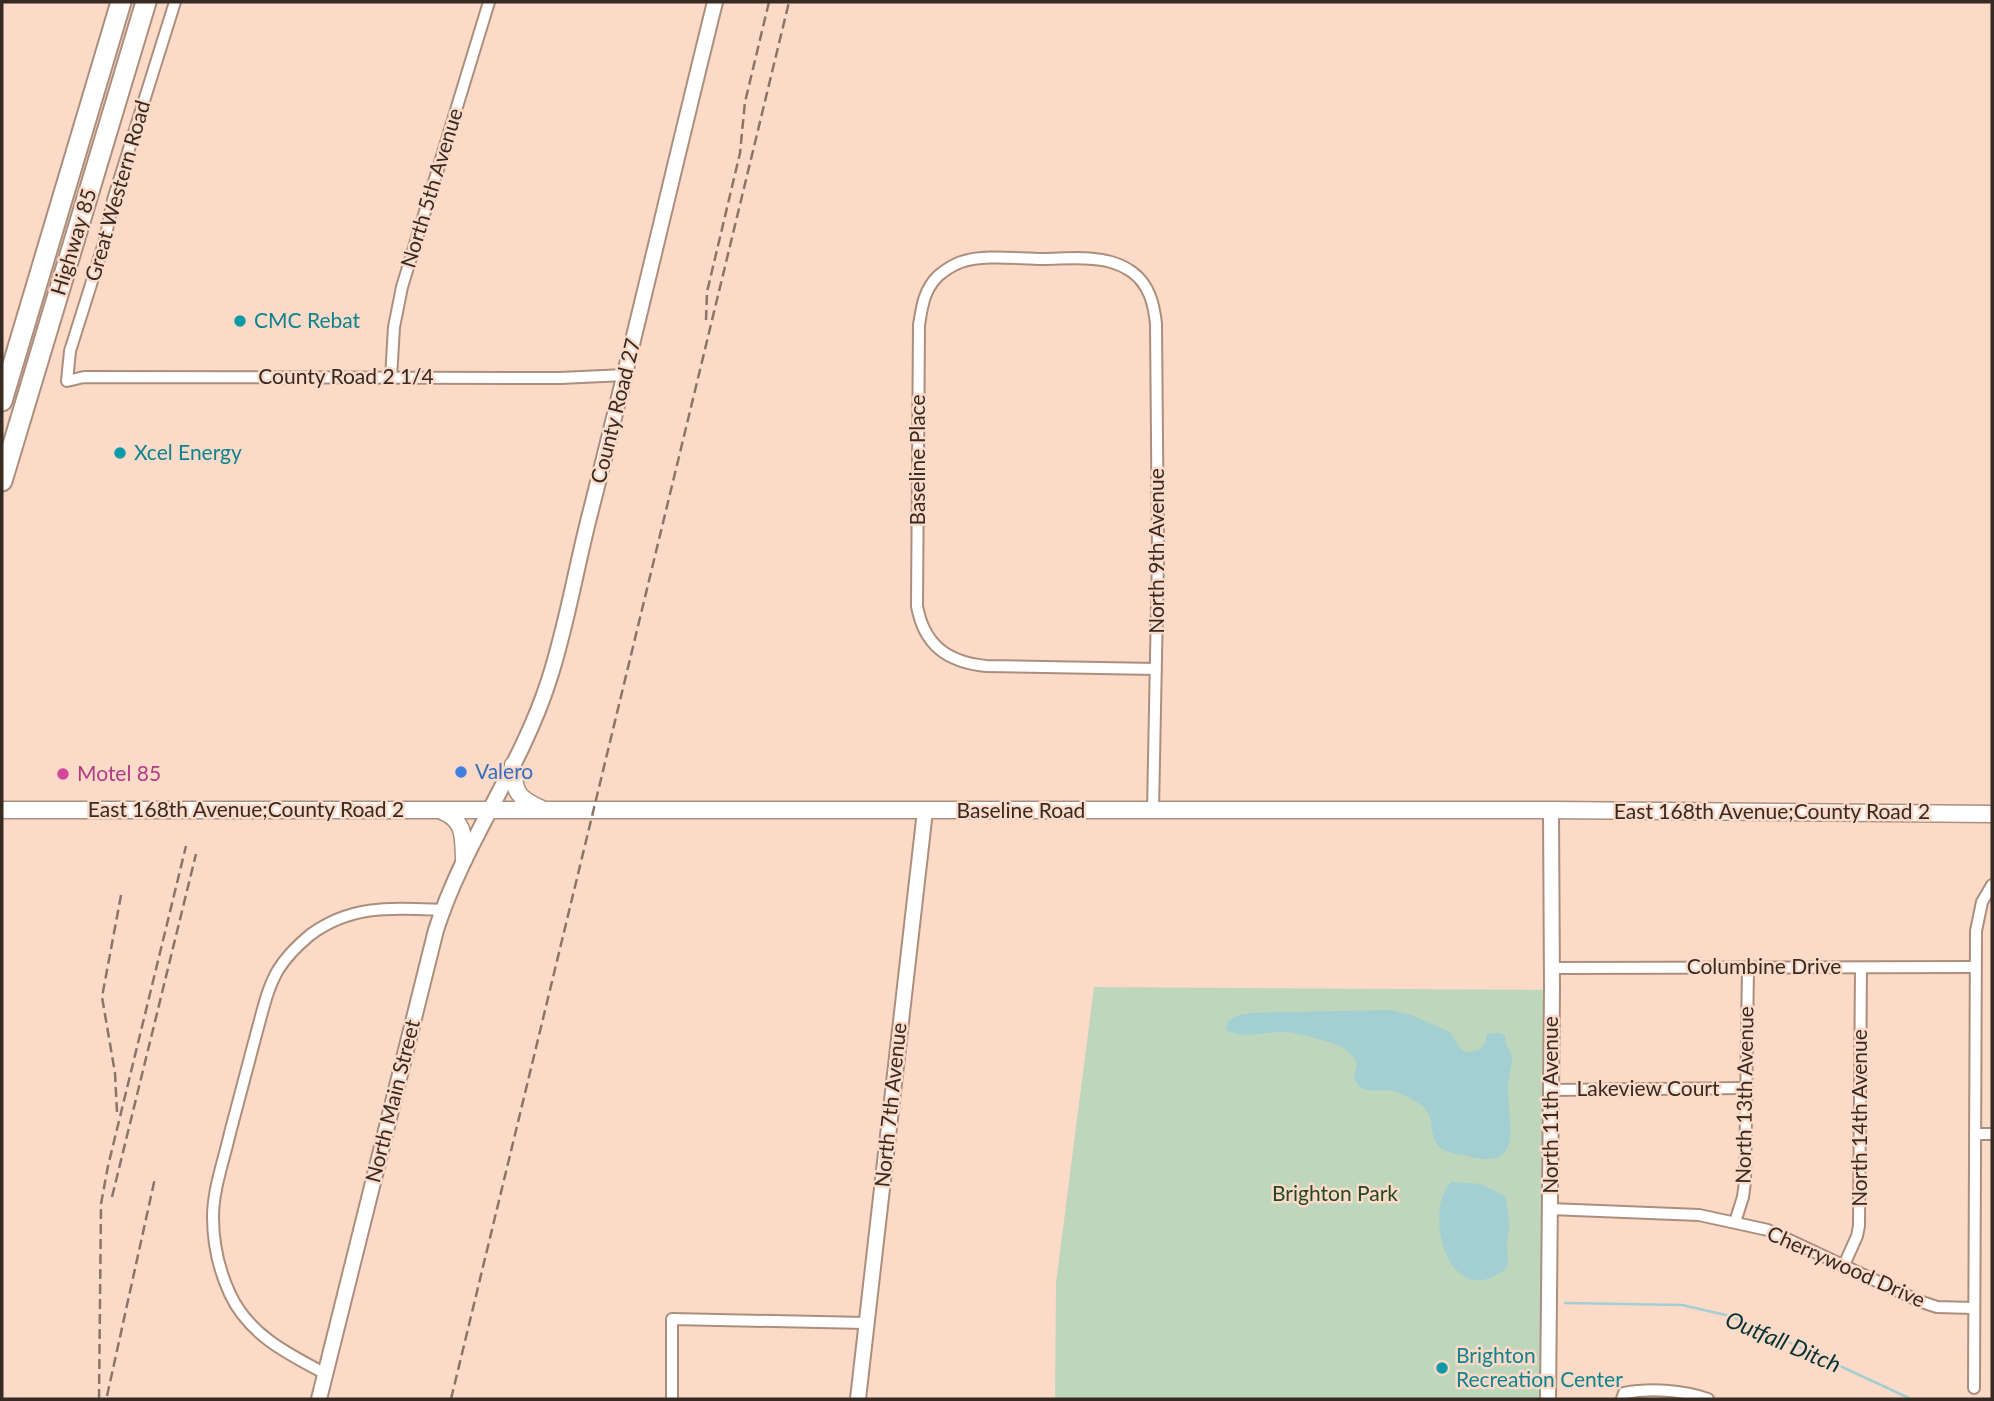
<svg xmlns="http://www.w3.org/2000/svg" width="1994" height="1401" font-family="Lato,sans-serif">
<rect width="100%" height="100%" fill="#fbdac8"/>
<path fill="#bdd6bc" d="M1094,987L1552,990L1548,1399H1055L1056,1283Z"/>
<g fill="#a3cfd3">
<path d="M1389,1010L1411,1015L1450,1032L1462,1051L1468,1052L1479,1050L1485,1043L1487,1034L1497,1033L1505,1035L1506,1045C1518,1057 1508,1072 1508,1086C1507,1122 1527,1172 1467,1156C1459,1154 1447,1153 1441,1148C1429,1139 1434,1124 1428,1113C1425,1107 1418,1103 1412,1099C1404,1094 1396,1091 1387,1090C1378,1090 1368,1092 1360,1087C1359,1086 1355,1080 1354,1078L1357,1063C1353,1056 1349,1051 1342,1047C1333,1042 1295,1032 1285,1032C1264,1031 1246,1040 1226,1030L1228,1021L1239,1015L1250,1013Z"/>
<path d="M1451,1182L1481,1184L1505,1196C1507,1204 1509,1214 1509,1223C1510,1232 1506,1241 1507,1250C1507,1255 1510,1261 1507,1266C1505,1271 1499,1273 1495,1276C1445,1301 1424,1210 1451,1182Z"/>
</g>
<g fill="none" stroke-linecap="round" stroke-linejoin="round">
<path stroke="#a3cfd3" stroke-width="2.5" d="M1565,1303L1682,1305L1730,1316L1754,1326L1911,1399"/>
<g stroke="#ac8e7d" stroke-width="14">
<g id="minor">
<path d="M175,2L113,200L105,240L70,351L67,381L84,377L560,378L625,375"/>
<path d="M391,378L394,327L402,287L489,2"/>
<path d="M1153,811L1158,555L1156,324C1154,304 1149,284 1132,272C1125,267 1116,263 1107,261C1087,256 1063,259 1042,259C1019,259 984,254 961,262C953,265 945,270 938,276C924,290 922,306 919,325L917,606C924,645 947,662 986,666L1156,669"/>
<path d="M1552,968L1975,967"/>
<path d="M1550,1090L1745,1088"/>
<path d="M1975,1134H1992"/>
<path d="M1550,1209L1699,1215L1768,1230L1919,1301L1937,1307L1974,1308"/>
<path d="M1735,1222L1743,1197L1745,1182L1748,967"/>
<path d="M1844,1265L1857,1236L1859,1226L1861,968"/>
<path d="M326,1374C288,1354 249,1335 230,1294C219,1270 213,1243 213,1217C213,1189 224,1160 230,1133C239,1099 248,1065 257,1031C263,1010 267,989 278,970C286,957 298,945 310,935C352,904 393,908 442,910"/>
<path d="M1974,1388L1976,931L1982,902L1992,885"/>
<path d="M672,1399V1319L866,1323"/>
<path d="M1622,1399L1624,1393C1649,1388 1683,1390 1708,1399"/>
</g>
</g>
<g stroke="#ac8e7d" stroke-width="18">
<g id="tertiary">
<path d="M319,1399L436,930C464,842 521,768 549,680C567,625 576,567 591,510C634,341 673,171 715,2"/>
<path d="M858,1399L925,811"/>
<path d="M1548,1399L1552,990L1551,810"/>
</g>
</g>
<g stroke="#ac8e7d" stroke-width="19">
<g id="secondary">
<path d="M513,765C514,792 517,798 542,809"/>
<path d="M2,810H1551L1992,814"/>
<path d="M442,811C465,821 463,836 464,859"/>
</g>
</g>
<g stroke="#ac8e7d" stroke-width="23">
<g id="trunk">
<path d="M2,401L121,2"/>
<path d="M2,481L146,2"/>
</g>
</g>
<use href="#minor" stroke="#fff" stroke-width="10"/>
<use href="#tertiary" stroke="#fff" stroke-width="14"/>
<use href="#secondary" stroke="#fff" stroke-width="16"/>
<use href="#trunk" stroke="#fff" stroke-width="19"/>
<g stroke="#8a7569" stroke-width="2.5" stroke-dasharray="10 5" stroke-linecap="butt">
<path d="M706,320L707,292L740,153L745,102L769,2"/>
<path d="M117,1112L115,1073L102,997L122,890"/>
<path d="M112,1197L196,854"/>
<path d="M107,1396L155,1178"/>
<path d="M99,1399L101,1204L108,1166L186,846"/>
<path d="M451,1399L789,2"/>
</g>
</g>
<g fill="#0f9aa8" stroke="#fbdac8" stroke-width="2.5">
<circle cx="240" cy="321" r="7"/>
<circle cx="120" cy="453" r="7"/>
<circle cx="1442" cy="1368" r="7"/>
</g>
<circle fill="#3f7fe0" stroke="#fbdac8" stroke-width="2.5" cx="461" cy="772" r="7"/>
<circle fill="#d1479c" stroke="#fbdac8" stroke-width="2.5" cx="63" cy="774" r="7"/>
<g text-anchor="middle" stroke-width="5" stroke-linejoin="round" paint-order="stroke">
<g font-size="21" fill="#362a23" stroke="#fbdac8">
<text transform="translate(432 188) rotate(-73)" y="7">North 5th Avenue</text>
<text transform="translate(118 191) rotate(-74)" y="7">Great Western Road</text>
<text transform="translate(74 242) rotate(-73)" y="7">Highway 85</text>
<text x="346" y="384">County Road 2 1/4</text>
<text transform="translate(616 411) rotate(-76)" y="7">County Road 27</text>
<text transform="translate(918 460) rotate(-90)" y="7">Baseline Place</text>
<text transform="translate(1157 551) rotate(-90)" y="7">North 9th Avenue</text>
<text x="246" y="817">East 168th Avenue;County Road 2</text>
<text x="1021" y="818">Baseline Road</text>
<text x="1772" y="819">East 168th Avenue;County Road 2</text>
<text x="1764" y="974">Columbine Drive</text>
<text x="1648" y="1096">Lakeview Court</text>
<text transform="translate(1745 1095) rotate(-89)" y="7">North 13th Avenue</text>
<text transform="translate(393 1101) rotate(-76)" y="7">North Main Street</text>
<text transform="translate(891 1105) rotate(-84)" y="7">North 7th Avenue</text>
<text transform="translate(1551 1105) rotate(-90)" y="7">North 11th Avenue</text>
<text transform="translate(1860 1118) rotate(-90)" y="7">North 14th Avenue</text>
<text transform="translate(1846 1267) rotate(24)" y="7">Cherrywood Drive</text>
</g>
<g font-size="21" fill="#0d838f" stroke="#fbdac8" text-anchor="start">
<text x="254" y="328">CMC Rebat</text>
<text x="134" y="460">Xcel Energy</text>
<text x="1456" y="1363">Brighton<tspan x="1456" dy="24">Recreation Center</tspan></text>
</g>
<g font-size="21" fill="#366cbe" stroke="#fbdac8" text-anchor="start">
<text x="475" y="779">Valero</text>
</g>
<g font-size="21" fill="#b23c85" stroke="#fbdac8" text-anchor="start">
<text x="77" y="781">Motel 85</text>
</g>
<g font-size="21" fill="#234923" stroke="#fbdac8">
<text x="1335" y="1201">Brighton Park</text>
</g>
<g font-size="23" font-style="italic" fill="#073336" stroke="#fbdac8">
<text transform="translate(1783 1342) rotate(23)" y="8">Outfall Ditch</text>
</g>
</g>
<rect width="1994" height="1401" fill="none" stroke="#362a23" stroke-width="7"/>
</svg>
